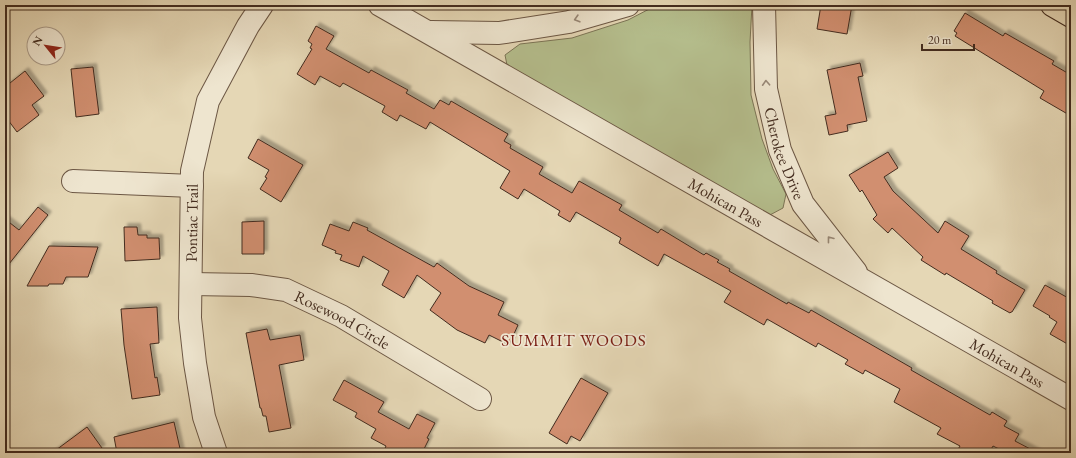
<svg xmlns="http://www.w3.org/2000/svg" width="1076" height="458" font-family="'EB Garamond',serif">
<defs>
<filter id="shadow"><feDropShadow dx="3.5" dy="-3.5" stdDeviation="1" flood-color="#0004"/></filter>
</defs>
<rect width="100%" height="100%" fill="#e5d7b5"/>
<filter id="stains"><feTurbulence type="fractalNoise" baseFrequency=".005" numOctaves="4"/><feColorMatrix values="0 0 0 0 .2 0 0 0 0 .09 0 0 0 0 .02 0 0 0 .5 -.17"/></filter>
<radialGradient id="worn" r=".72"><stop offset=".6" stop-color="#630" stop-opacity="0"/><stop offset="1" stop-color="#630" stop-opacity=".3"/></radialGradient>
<path fill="#b5be8d" stroke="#7c7556" d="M657,5H752L750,42L751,95L762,139L773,169L786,194L783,208L768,216L507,65L505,55L520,44L572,38L628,20Z"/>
<g fill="#d18f6f" stroke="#432c1f" filter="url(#shadow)">
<path d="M821,5H852L847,34L817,29Z"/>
<path d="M965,13L1003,36L1005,33L1054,61L1052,64L1071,75V116L1040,98L1044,91L955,36L957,33L954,31Z"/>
<path d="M316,26L334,36L326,49L369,73L371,70L408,90L406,93L434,109L440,100L449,105L451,101L508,134L504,141L511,145L510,148L543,167L539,174L572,193L579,181L622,205L619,210L658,233L661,229L704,255L706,253L719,260L717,262L730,269L729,271L787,304L788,302L809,313L811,310L912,368L911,370L990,415L992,412L1007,421L1004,426L1019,434L1015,441L1038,453H1007L993,446L989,453H956L960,446L937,434L941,428L894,402L900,389L865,370L863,374L845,364L848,360L818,343L816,347L767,319L764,325L724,302L731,291L664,254L658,266L619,243L621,238L576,212L570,222L558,215L560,211L524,189L518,199L500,188L510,171L430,122L426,129L400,115L397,121L382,112L385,106L343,83L340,87L320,76L315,85L297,74L312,49L310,48L312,44L308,41Z"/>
<path d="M860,63L863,76L858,77L867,121L847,125L848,131L829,135L825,116L836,114L827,70Z"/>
<path d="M93,67L99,114L76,117L71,69Z"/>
<path d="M25,71L44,96L32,105L39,115L17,132L5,116V87Z"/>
<path d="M258,139L303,165L281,202L260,189L267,178L265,177L269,170L248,158Z"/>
<path d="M888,152L898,168L884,177L893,191L938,233L945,221L969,236L961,249L997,271L996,273L1025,290L1012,312H1011L1010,313L992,303L993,301L946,273L945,275L921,260L923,257L892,228L888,233L873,219L877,215L862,190L860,192L849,175Z"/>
<path d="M38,207L48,215L5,269V219L19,230Z"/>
<path d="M264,221V254H242V222Z"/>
<path d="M353,222L368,228L367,230L434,267L437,263L469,286L504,302L498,315L518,325L509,345L489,335L485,343L457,330L430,310L441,293L417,275L404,298L382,285L389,271L363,256L359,267L340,260L342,255L335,253L336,251L322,245L330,224L349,231Z"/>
<path d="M124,227H137L138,235H147V238H159L160,259L125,261Z"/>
<path d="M49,246L98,247L88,277H66L63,284H49L48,286H27Z"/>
<path d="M1045,285L1070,299L1071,296V346L1050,334L1057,322L1049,317L1050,316L1033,306Z"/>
<path d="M157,307L159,343L150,344L155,378L157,377L160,395L132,399L124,345L121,309Z"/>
<path d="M267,329L270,340L300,335L304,360L279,365L291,428L269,432L266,416H263L261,408H260L246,333Z"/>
<path d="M581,378L608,393L580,441L571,436L567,444L549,433Z"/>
<path d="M344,380L384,402L378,412L409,429L417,414L435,423L427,438L429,439L422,453H383L386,446L371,438L376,429L355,417L357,413L333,400Z"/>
<path d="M174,422L181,453H117L114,437Z"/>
<path d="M87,427L102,448L95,453H52Z"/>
</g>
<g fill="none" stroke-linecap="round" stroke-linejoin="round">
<g stroke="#6c5744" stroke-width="24">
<g id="minor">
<path id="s1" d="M380,5L1071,399"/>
<path id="s2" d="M764,5L766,89L780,150L803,204L856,272"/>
<path d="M431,32L499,33L569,22L628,5"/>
<path d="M73,181L192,186"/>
<path id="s3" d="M191,284L251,285L286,290L341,316L480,399"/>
<path id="s4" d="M216,453L204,417L195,363L190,318L192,171L208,101L248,26L262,5"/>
</g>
</g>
<g stroke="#432c1f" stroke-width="24">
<path id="major" d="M1052,5L1071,16"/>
</g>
<use href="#minor" stroke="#eee5cf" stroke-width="22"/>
<use href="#major" stroke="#e5d7b5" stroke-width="22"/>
</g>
<defs><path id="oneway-chevron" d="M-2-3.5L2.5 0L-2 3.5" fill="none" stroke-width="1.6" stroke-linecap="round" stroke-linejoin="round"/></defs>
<g stroke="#988877">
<use href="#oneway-chevron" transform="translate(577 19) rotate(164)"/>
<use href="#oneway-chevron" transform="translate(766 83) rotate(-93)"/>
<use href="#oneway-chevron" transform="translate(830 239) rotate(-128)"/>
</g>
<g text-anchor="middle" stroke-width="3.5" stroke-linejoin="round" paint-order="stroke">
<g font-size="16" fill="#432c1f" stroke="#eee5cf">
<text dy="6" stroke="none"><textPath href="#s2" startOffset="151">Cherokee Drive</textPath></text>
<text dy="6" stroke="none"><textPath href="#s1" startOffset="398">Mohican Pass</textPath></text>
<text dy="6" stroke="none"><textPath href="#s4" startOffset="233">Pontiac Trail</textPath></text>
<text dy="6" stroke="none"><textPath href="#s3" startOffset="159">Rosewood Circle</textPath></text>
<text dy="6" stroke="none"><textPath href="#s1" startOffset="722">Mohican Pass</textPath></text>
</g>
<g font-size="17" letter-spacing="1" fill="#7a1f14" stroke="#eee5cf">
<text x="574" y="346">SUMMIT WOODS</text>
</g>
</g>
<rect width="1076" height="458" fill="none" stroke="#e5d7b5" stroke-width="20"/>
<rect x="6" y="6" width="1064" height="446" fill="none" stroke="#432c1f" stroke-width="2"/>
<rect x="10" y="10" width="1056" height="438" fill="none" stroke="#432c1f"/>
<g transform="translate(46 46) rotate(300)"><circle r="19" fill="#eee5cf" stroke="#aa9b89"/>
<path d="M0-3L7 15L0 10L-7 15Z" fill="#8f2418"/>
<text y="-6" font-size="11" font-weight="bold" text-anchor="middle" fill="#432c1f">N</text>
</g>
<path d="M922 44v6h52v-6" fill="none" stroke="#432c1f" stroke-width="2"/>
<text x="928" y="44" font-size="12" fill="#432c1f" stroke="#eee5cf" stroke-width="3" paint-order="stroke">20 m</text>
<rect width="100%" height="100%" filter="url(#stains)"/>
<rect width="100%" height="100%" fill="url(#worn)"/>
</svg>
